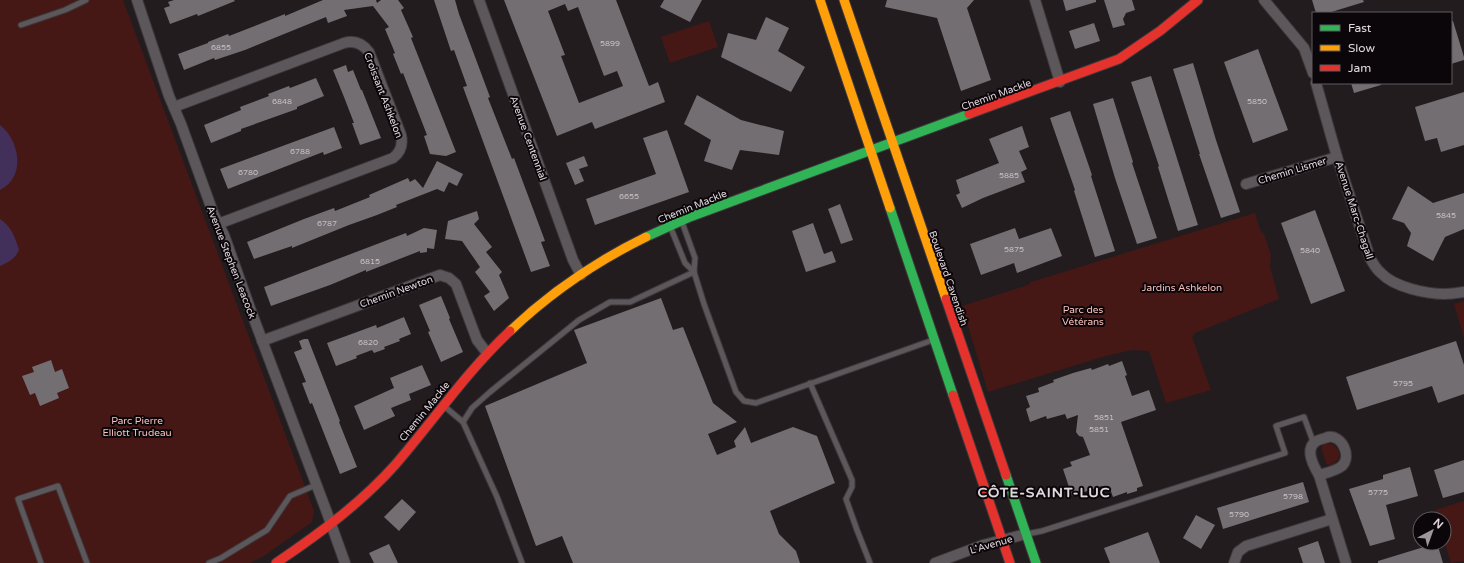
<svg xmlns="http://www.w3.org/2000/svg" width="1464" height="563" font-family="'Varela Round',sans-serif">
<rect width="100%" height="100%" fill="#221c1f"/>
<g fill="#451816">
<path d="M0,0H123L314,511L312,522L264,556L250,563H0Z"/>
<path d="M709,21L718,47L670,63L661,37Z"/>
<path d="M1255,213L1260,230L1264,234L1271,255L1270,267L1279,299L1195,333L1192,337L1211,390L1166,403L1149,351L1132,350L1102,357L988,392L962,306L1028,285L1031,282Z"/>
<path d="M1464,301V338L1454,304Z"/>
<path d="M1326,443C1341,443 1344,461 1330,465L1326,464L1322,450V445Z"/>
<path d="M1464,501V561L1451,563L1444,540V519H1438L1435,510Z"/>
</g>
<g fill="#422f5a">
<path d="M0,125C20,141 26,177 0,190Z"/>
<path d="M0,219C11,226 15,237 19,250C15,259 9,262 0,266Z"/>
</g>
<g fill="#736e72" fill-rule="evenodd">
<path d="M174,0H234L235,1L198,16L197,14L170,24L164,8L170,6L168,2Z"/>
<path d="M323,0H376L377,3L381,0H398L404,8L401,10L413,37L411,38L456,152L446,156L430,154L424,136L427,135L403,73L401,74L393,54L395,53L385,29L389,27L373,6L344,10L347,16L328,23L326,17L245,50L215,60L214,58L184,70L178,54L208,43V42L228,34L229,36L285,14V16Z"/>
<path d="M434,0H455L459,14L490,97L488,98L512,159L514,158L545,241L541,242L550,266L531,272L463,87L467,86L454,50L451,51Z"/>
<path d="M504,0H616L649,86L658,82L665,102L595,129L592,122L557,136ZM565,4L568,11L578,7L604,76L617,71L623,86L579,103L561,56L565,55L548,11Z"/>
<path d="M664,0H702L690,22L660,7Z"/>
<path d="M887,0H974L967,8L991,80L961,91L937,18L885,7Z"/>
<path d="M1063,0H1096V2L1066,11Z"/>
<path d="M1104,0H1132L1135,10L1126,13L1123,19L1125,25L1113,28Z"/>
<path d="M1312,0H1363L1364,2L1328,13H1316Z"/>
<path d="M766,17L789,28L778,51L805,67L791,92L721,57L728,33L756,40Z"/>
<path d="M1451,21H1453L1464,57V60L1451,64Z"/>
<path d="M1094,23L1100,41L1075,49L1069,31Z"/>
<path d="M1258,49L1288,130L1253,143L1224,62Z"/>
<path d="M1193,63L1216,140L1240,212L1221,218L1199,154H1200L1173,69Z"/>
<path d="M346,65L348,72L353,70L361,90H362L381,138L360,145L352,123H354L344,97L333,70Z"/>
<path d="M1151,76L1198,225L1178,231L1158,167L1159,166L1131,82Z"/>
<path d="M316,78L324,96L297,107V109L241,129V131L211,143L204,125L241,110L240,107L269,96L268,94L289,86L290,88Z"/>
<path d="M1351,83H1381V85L1354,93Z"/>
<path d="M1464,92V145L1441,152L1437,138L1425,141L1415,107Z"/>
<path d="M697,95L741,120L784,131L779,155L740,150L732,170L704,161L711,140L684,124Z"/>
<path d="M1113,98L1133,162L1132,163L1157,238L1137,244L1115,178L1093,104Z"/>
<path d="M1070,111L1092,175L1091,176L1115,251L1095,257L1074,191L1075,190L1050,118Z"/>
<path d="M1022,126L1029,147L1019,151L1027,169L1021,172L1025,182L983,198L962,208L956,195L960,193L956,180L999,163L989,139Z"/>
<path d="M334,127L342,148L324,155L323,152L228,189L220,169Z"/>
<path d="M667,130L689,192L595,225L586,199L656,174L643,138Z"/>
<path d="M584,156L588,166L579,169L584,181L575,185L566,163Z"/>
<path d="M437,161L463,174L457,186L449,182L444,192L437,189L396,205L397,207L377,215L349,225L292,248V246L254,259L247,242L304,219L334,208L335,211L370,197L369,195L408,178L410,182L415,179L423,188Z"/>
<path d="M1408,186L1433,203L1464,193V229L1445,237L1433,261L1407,246L1411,233L1404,223L1392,219Z"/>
<path d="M840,204L853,240L841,244L828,209Z"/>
<path d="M1315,210L1345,291L1311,304L1281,223Z"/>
<path d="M477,211L479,219L474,224L492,247L486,252L502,272L499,275L509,298L494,311L484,296L490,292L475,272L480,267L462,241L445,239L448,221Z"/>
<path d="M813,223L824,254L832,251L836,262L806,272L792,231Z"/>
<path d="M424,228L437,230L434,249L427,248V252L420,253V251L366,272V270L330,285L271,306L264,287L406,233L407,236Z"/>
<path d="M1015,228L1019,239L1051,228L1062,256L1017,273L1014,263L981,275L970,244Z"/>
<path d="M441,296L450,318L449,319L463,352L441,362L428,332L430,331L419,305Z"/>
<path d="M661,298L673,330L683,327L713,403L737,422L708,434L717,455L736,447L734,441L745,427L751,443L793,427L817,436L835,483L770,511L779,534L796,551L800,563H573L562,536L536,546L485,406L587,363L574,330Z"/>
<path d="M404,317L411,334L399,339L400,341L384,347L385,349L374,353L372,350L356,356L357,358L336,366L327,343L376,325L377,328Z"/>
<path d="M304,339H308L340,421L339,422L357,467L340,474L312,403L310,404L302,383L306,382L294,352L302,349L299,341Z"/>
<path d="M1456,341L1464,365V394L1438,403L1432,386L1357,410L1346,377Z"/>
<path d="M51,360L55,372L62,369L69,388L57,393L59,398L40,406L35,393L30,395L22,376L34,372L32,367Z"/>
<path d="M1122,361L1127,375L1125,376L1132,396L1149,390L1156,410L1121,422L1143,486L1137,488V491L1127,494V492L1113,497L1109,486L1103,488L1102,486L1072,496L1063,469L1072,466L1070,462L1090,455L1083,437L1079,436L1076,432L1078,415L1067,419L1065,414L1047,419L1046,416L1030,422L1026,409L1030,407L1026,396L1039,392L1038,388L1054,382L1053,380L1073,373L1091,368L1092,370L1108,364L1109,366Z"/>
<path d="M422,365L431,385L409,394L411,400L391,408L395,416L364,430L354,406L394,388L390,378Z"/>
<path d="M1464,460V492L1443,498L1434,470Z"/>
<path d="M1410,467L1418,496L1386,505L1395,539L1370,546L1349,489L1383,479V475Z"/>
<path d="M1303,482L1309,502L1223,529L1217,508Z"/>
<path d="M402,499L416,512L399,531L384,517Z"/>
<path d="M1196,515L1215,525L1201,549L1183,538Z"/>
<path d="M1148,532L1160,563H1110L1104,548Z"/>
<path d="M1318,541L1325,563H1303L1298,548Z"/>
<path d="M1437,543L1443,563H1378V561Z"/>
<path d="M389,544L398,563H374L369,553Z"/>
</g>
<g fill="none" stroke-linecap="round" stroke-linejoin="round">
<g stroke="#3e383b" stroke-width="7">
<g id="lane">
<path d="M21,25L65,10L86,0"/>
<path d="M682,222L695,258L694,272L704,304L736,392L744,401L756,403L933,340"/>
<path d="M670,226L685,263L694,272"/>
<path d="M810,383L852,480V487L846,499L857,530L870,563"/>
<path d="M444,406L463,422L497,497L522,563"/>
<path d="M463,422L472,408L490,392L579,320L610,302H630L694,272"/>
<path d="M1027,534L1042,531L1285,453L1276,426L1304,417L1314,444"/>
<path d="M41,563L18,499L58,486L87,563"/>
<path d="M209,563L221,558L267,530L290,496L316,485"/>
</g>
</g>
<g stroke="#3e383b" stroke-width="12">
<g id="street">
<path d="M137,0L169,96L181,124L214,215L224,235L251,311L326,510L345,563"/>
<path d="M479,0L573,260L581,275"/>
<path d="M1035,0L1060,82"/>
<path d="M1264,0L1304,48L1313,73"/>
<path d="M1316,83L1337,157L1370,258C1373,263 1376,269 1381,273C1394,287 1426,294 1445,294C1451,294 1458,293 1464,292"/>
<path d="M174,107L344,43C354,40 362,43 369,52L401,135C403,144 401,152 393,158L218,224"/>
<path d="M1246,184L1337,157"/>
<path d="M262,341L440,275L449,278L456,284L477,340L487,353"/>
<path d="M1328,437C1342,435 1352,456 1342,466C1336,471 1326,473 1319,475C1314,467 1305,450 1315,442C1319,439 1324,439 1328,437Z"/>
<path d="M1319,475L1346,563"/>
<path d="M935,563L983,545L1026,534"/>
<path d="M1234,563L1238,552L1246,546L1332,519"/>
</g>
</g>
<g stroke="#3e383b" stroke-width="11">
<g id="fast">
<path d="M890,208L953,395"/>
<path d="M646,237L690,217L969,114"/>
<path d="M1006,475L1036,563"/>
</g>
</g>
<g stroke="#3e383b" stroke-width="11">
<g id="slow">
<path d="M820,0L890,208"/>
<path d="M844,0L946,299"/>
<path d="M510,331C550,293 597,261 646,237"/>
</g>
</g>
<g stroke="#3e383b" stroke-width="11">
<g id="jam">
<path d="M969,114L1119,59L1160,31L1198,0"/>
<path d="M946,299L1006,475"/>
<path d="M953,395L1010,563"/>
<path d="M276,563C319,534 361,503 395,465C434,420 467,371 510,331"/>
</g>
</g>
<use href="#lane" stroke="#5c575a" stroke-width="5"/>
<use href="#street" stroke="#5c575a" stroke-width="10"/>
<use href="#fast" stroke="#30b455" stroke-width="9"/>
<use href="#slow" stroke="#ff9f0a" stroke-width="9"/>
<use href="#jam" stroke="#e5322d" stroke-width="9"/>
</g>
<g text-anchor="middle" stroke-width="4" stroke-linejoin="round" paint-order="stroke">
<g font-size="8" fill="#c6bec2">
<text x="610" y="46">5899</text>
<text x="221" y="50">6855</text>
<text x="282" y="104">6848</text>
<text x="1257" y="104">5850</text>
<text x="300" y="154">6788</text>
<text x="248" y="175">6780</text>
<text x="1009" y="178">5885</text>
<text x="629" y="199">6655</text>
<text x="1446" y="218">5845</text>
<text x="327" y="226">6787</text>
<text x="1014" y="252">5875</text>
<text x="1310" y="253">5840</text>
<text x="370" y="264">6815</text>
<text x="368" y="345">6820</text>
<text x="1403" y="386">5795</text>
<text x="1104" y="420">5851</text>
<text x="1099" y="432">5851</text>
<text x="1378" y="495">5775</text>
<text x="1293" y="499">5798</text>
<text x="1239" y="517">5790</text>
</g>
<g font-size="10" fill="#e1d8dd" stroke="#0b0609">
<text transform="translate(996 94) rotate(-20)" y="4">Chemin Mackle</text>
<text transform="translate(384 95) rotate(69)" y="4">Croissant Ashkelon</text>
<text transform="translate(529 138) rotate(70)" y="4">Avenue Centennial</text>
<text transform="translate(1292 170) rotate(-17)" y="4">Chemin Lismer</text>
<text transform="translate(692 206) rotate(-22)" y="4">Chemin Mackle</text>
<text transform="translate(1355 210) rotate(72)" y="4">Avenue Marc-Chagall</text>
<text transform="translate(232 262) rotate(69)" y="4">Avenue Stephen Leacock</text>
<text transform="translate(949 278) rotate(71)" y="4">Boulevard Cavendish</text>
<text transform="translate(396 291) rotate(-20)" y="4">Chemin Newton</text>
<text transform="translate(424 411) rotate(-51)" y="4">Chemin Mackle</text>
<text transform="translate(991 544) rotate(-16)" y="4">L'Avenue</text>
</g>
<g font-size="10" fill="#fcc2bc" stroke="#0b0609">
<text x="1182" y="291">Jardins Ashkelon</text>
<text x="1083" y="313">Parc des<tspan x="1083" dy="12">Vétérans</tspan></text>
<text x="137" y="424">Parc Pierre<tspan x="137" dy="12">Elliott Trudeau</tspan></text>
</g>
<g font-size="14" font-weight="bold" letter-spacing="1" fill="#e1d8dd" stroke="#0b0609">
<text x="1044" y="497">CÔTE-SAINT-LUC</text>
</g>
</g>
<rect x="1312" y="12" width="140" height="72" fill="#0b0609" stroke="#615a5e"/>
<rect x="1320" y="25" width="20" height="6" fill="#30b455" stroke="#615a5e"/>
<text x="1348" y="32" font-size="12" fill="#e1d8dd">Fast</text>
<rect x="1320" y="45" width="20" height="6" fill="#ff9f0a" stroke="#615a5e"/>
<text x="1348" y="52" font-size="12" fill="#e1d8dd">Slow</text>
<rect x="1320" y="65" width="20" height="6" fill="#e5322d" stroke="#615a5e"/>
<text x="1348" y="72" font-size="12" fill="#e1d8dd">Jam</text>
<g transform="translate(1432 531) rotate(41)"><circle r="19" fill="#0b0609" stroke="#615a5e"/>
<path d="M0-3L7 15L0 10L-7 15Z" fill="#9e969a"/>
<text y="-6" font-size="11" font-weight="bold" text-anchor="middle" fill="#e1d8dd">N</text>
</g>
</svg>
